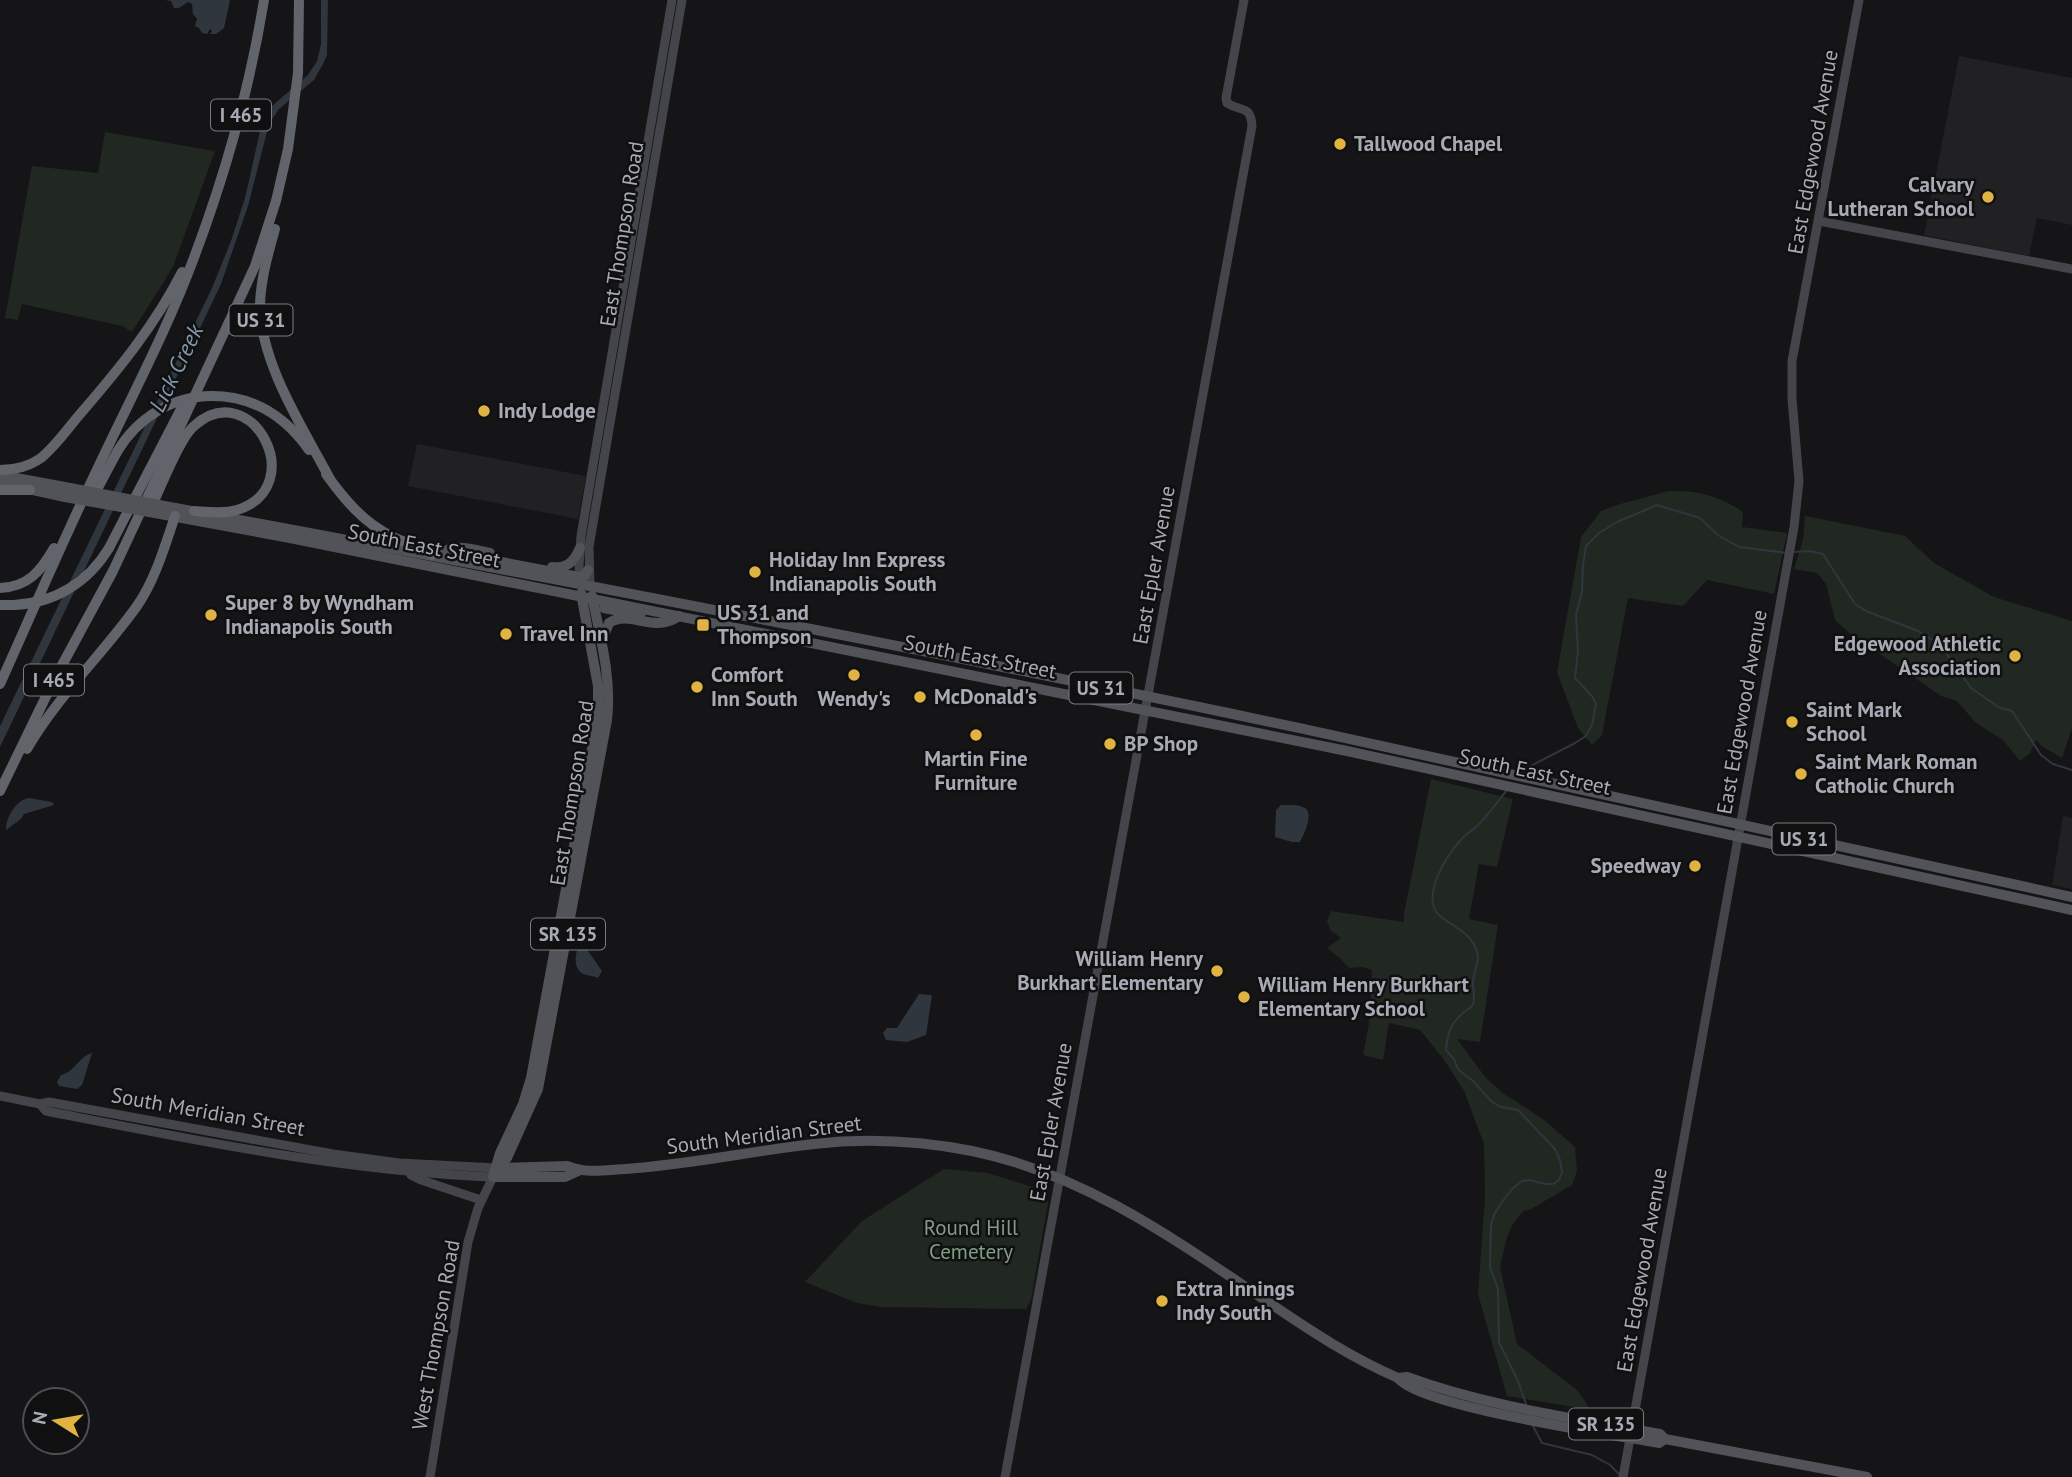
<svg xmlns="http://www.w3.org/2000/svg" width="2072" height="1477" font-family="'PT Sans',sans-serif">
<rect width="100%" height="100%" fill="#151416"/>
<g fill="#212123">
<path d="M1959,56L2072,78V225L2037,218L2029,256L1924,235Z"/>
<path d="M417,444L586,476L578,519L408,486Z"/>
<path d="M2063,816L2072,818V889L2052,885Z"/>
</g>
<g fill="#212822">
<path d="M105,132L215,151L173,267L132,332L122,326L22,304L18,320L5,318L32,166L98,173Z"/>
<path d="M1669,491C1699,491 1718,495 1743,512L1742,527L1787,533L1774,594L1707,580L1683,606L1628,598L1602,735L1592,745L1578,728L1557,672L1581,537L1601,511L1620,504Z"/>
<path d="M1805,516L1905,536L1934,563L1994,597L2072,621V728L2062,758L2043,747L2036,740L2030,753L2020,761L2003,740L1975,722L1957,701L1941,696L1848,632L1835,620L1826,584L1817,573L1794,569L1803,540Z"/>
<path d="M1431,779L1513,799L1497,867L1479,864L1469,919L1498,925L1480,1042L1457,1039L1486,1078L1504,1094L1543,1119L1575,1147L1577,1171L1572,1185L1531,1209L1523,1211L1513,1224L1507,1237L1500,1267L1517,1344L1577,1390L1591,1410L1507,1396L1478,1294L1485,1197L1484,1144L1464,1091L1445,1061L1420,1030L1389,1023L1383,1060L1363,1055L1369,1023L1372,970L1362,967L1349,968L1340,958L1327,948L1341,938L1331,931L1327,921L1331,911L1404,922V913Z"/>
<path d="M944,1169L988,1173L1045,1191L1048,1203L1031,1300L1026,1309L880,1307L857,1303L805,1282L862,1221Z"/>
</g>
<g fill="#2f363e">
<path d="M165,0H230L224,28L216,34H210L212,31L210,29L207,34L202,33L199,28L195,26L197,19L193,14L192,4L188,2L179,8H174L171,1Z"/>
<path d="M321,0H328L327,55L323,64L314,80L279,109L269,124L248,206L221,284L0,747V726L212,288L231,241L245,198L263,118L272,106L308,75L317,61L321,44Z"/>
<path d="M29,798L52,802L54,805L24,814L21,819L6,830C6,817 16,800 29,798Z"/>
<path d="M1281,805C1287,805 1299,804 1305,808C1314,814 1304,834 1300,842H1292L1275,837L1276,810Z"/>
<path d="M579,944L584,945L602,971L598,978C594,976 590,976 586,975C572,971 575,954 579,944Z"/>
<path d="M919,994L932,995L926,1035L907,1042L886,1040L883,1033L887,1028H897Z"/>
<path d="M92,1053L82,1085L77,1089L59,1086L57,1082L61,1075C75,1072 79,1056 92,1053Z"/>
</g>
<g fill="none" stroke-linecap="round" stroke-linejoin="round">
<g stroke="#2f363e" stroke-width="2">
<path d="M1793,552L1810,551L1823,554L1855,604L1866,611L1918,631L1936,642L1946,653L1971,688L2000,708L2012,711L2041,755L2053,764L2072,770"/>
<path d="M1521,771L1575,743L1586,736L1592,725L1596,704L1592,696L1575,678L1578,651L1576,614L1582,592L1583,565L1586,546L1599,533L1617,522L1657,505L1700,518L1718,535L1739,547L1787,553"/>
<path d="M1507,790C1498,801 1487,817 1476,827C1471,832 1464,835 1460,841C1446,857 1427,887 1434,908C1440,924 1478,930 1478,959C1477,968 1472,976 1473,985C1473,991 1476,1000 1472,1006C1469,1009 1466,1010 1463,1013C1451,1023 1447,1034 1446,1050L1454,1059L1457,1067L1461,1072L1473,1081L1492,1102L1501,1107L1518,1110L1555,1149L1560,1160L1562,1172L1559,1180L1553,1184H1545L1530,1180L1522,1181L1512,1189L1502,1202L1494,1215L1491,1224L1490,1267L1498,1289L1499,1342L1518,1381L1526,1404"/>
<path d="M1533,1426L1542,1443L1592,1455L1610,1465L1620,1475"/>
</g>
<g stroke="#44454a" stroke-width="9">
<path d="M1819,221L2072,269"/>
<path d="M580,582L579,565L581,536L672,0"/>
<path d="M590,587L589,547L682,0"/>
<path d="M0,1096L40,1104L49,1102L333,1154L399,1163L497,1168"/>
<path d="M40,1104L46,1111C194,1140 342,1171 493,1177L478,1208L468,1242L430,1477"/>
<path d="M411,1175L421,1180L481,1200"/>
<path d="M1005,1477L1252,126C1251,105 1241,112 1227,103L1226,98L1244,0"/>
<path d="M1623,1477L1794,527L1799,481L1792,399V361L1859,0"/>
</g>
<g stroke="#525359" stroke-width="10">
<path d="M0,475L70,488"/>
<path d="M0,483L65,497"/>
<path d="M159,505C516,571 872,639 1228,713C1510,772 1791,836 2072,897"/>
<path d="M155,513L290,538L1347,751L2072,910"/>
<path d="M438,556C452,542 472,549 490,553"/>
<path d="M463,559L481,558L579,577L584,576L588,570"/>
<path d="M552,567C568,569 574,561 580,548"/>
<path d="M604,608L630,613H641"/>
<path d="M602,640L609,623C624,613 641,623 658,623C666,623 673,620 679,616"/>
<path d="M497,1168L568,1166C586,1174 606,1170 625,1169C688,1165 751,1151 814,1144C866,1138 920,1141 972,1151C1085,1174 1177,1241 1271,1304C1312,1332 1352,1358 1398,1378C1420,1407 1615,1435 1659,1443L1665,1439"/>
<path d="M497,1168L507,1158L538,1089L607,720C612,678 600,636 592,596"/>
<path d="M578,1171L565,1177H493L500,1153L523,1104L531,1078L598,716V686L581,593"/>
<path d="M1398,1378L1407,1377C1489,1407 1575,1418 1660,1434L1665,1439L1867,1477"/>
</g>
<g stroke="#62646b" stroke-width="10">
<path d="M275,229C268,254 261,278 260,304C260,363 303,428 330,479"/>
<path d="M212,396C254,396 285,416 309,450"/>
<path d="M0,470C15,470 28,467 41,458C56,446 68,428 81,413C119,369 155,325 182,272"/>
<path d="M326,474C344,499 363,522 391,536C405,543 419,546 432,555"/>
<path d="M0,490H30"/>
<path d="M92,499L117,452"/>
<path d="M149,512C159,492 179,439 194,426C252,374 311,487 237,510C224,514 209,512 194,511"/>
<path d="M109,548L183,405"/>
<path d="M0,588C28,587 41,571 54,548"/>
<path d="M0,605H14"/>
<path d="M0,684C31,615 61,545 94,476C128,403 167,331 195,255C226,172 250,87 264,0"/>
<path d="M27,749C57,697 102,655 137,606C155,580 165,546 175,516"/>
<path d="M0,791L54,680L113,571L255,266L276,201L288,149L298,73L299,0"/>
</g>
<g stroke="#525359" stroke-width="10">
<path d="M70,488L159,505"/>
<path d="M65,497L155,513"/>
</g>
<g stroke="#62646b" stroke-width="10">
<path d="M117,452C137,418 172,396 212,396"/>
<path d="M14,605C54,603 88,583 109,548"/>
</g>
</g>
<g fill="#e0b342" stroke="#101011" stroke-width="2.5">
<circle cx="1340" cy="144" r="7"/>
<circle cx="1988" cy="197" r="7"/>
<circle cx="484" cy="411" r="7"/>
<circle cx="755" cy="572" r="7"/>
<circle cx="211" cy="615" r="7"/>
<rect x="696" y="618" width="14" height="14" rx="3.5"/>
<circle cx="506" cy="634" r="7"/>
<circle cx="2015" cy="656" r="7"/>
<circle cx="854" cy="675" r="7"/>
<circle cx="697" cy="687" r="7"/>
<circle cx="920" cy="697" r="7"/>
<circle cx="1792" cy="722" r="7"/>
<circle cx="976" cy="735" r="7"/>
<circle cx="1110" cy="744" r="7"/>
<circle cx="1801" cy="774" r="7"/>
<circle cx="1695" cy="866" r="7"/>
<circle cx="1217" cy="971" r="7"/>
<circle cx="1244" cy="997" r="7"/>
<circle cx="1162" cy="1301" r="7"/>
</g>
<g text-anchor="middle" stroke-width="5" stroke-linejoin="round" paint-order="stroke">
<g fill="#101011" stroke="#7a7c84" stroke-width="2">
<rect x="211" y="99.5" width="60" height="31" rx="5"/>
<rect x="229.5" y="304.5" width="63" height="31" rx="5"/>
<rect x="24" y="664.5" width="60" height="31" rx="5"/>
<rect x="1069.5" y="672.5" width="63" height="31" rx="5"/>
<rect x="1772.5" y="823.5" width="63" height="31" rx="5"/>
<rect x="531" y="918.5" width="74" height="31" rx="5"/>
<rect x="1569" y="1408.5" width="74" height="31" rx="5"/>
</g>
<g font-size="19" font-weight="bold" fill="#a8abb5">
<text x="241" y="122">I 465</text>
<text x="261" y="327">US 31</text>
<text x="54" y="687">I 465</text>
<text x="1101" y="695">US 31</text>
<text x="1804" y="846">US 31</text>
<text x="568" y="941">SR 135</text>
<text x="1606" y="1431">SR 135</text>
</g>
<g font-size="21" font-weight="bold" fill="#a8abb5" stroke="#101011" text-anchor="start">
<text x="1354" y="151">Tallwood Chapel</text>
<text x="1974" y="192" text-anchor="end">Calvary<tspan x="1974" dy="24">Lutheran School</tspan></text>
<text x="498" y="418">Indy Lodge</text>
<text x="769" y="567">Holiday Inn Express<tspan x="769" dy="24">Indianapolis South</tspan></text>
<text x="225" y="610">Super 8 by Wyndham<tspan x="225" dy="24">Indianapolis South</tspan></text>
<text x="717" y="620">US 31 and<tspan x="717" dy="24">Thompson</tspan></text>
<text x="520" y="641">Travel Inn</text>
<text x="2001" y="651" text-anchor="end">Edgewood Athletic<tspan x="2001" dy="24">Association</tspan></text>
<text x="711" y="682">Comfort<tspan x="711" dy="24">Inn South</tspan></text>
<text x="934" y="704">McDonald's</text>
<text x="854" y="706" text-anchor="middle">Wendy's</text>
<text x="1806" y="717">Saint Mark<tspan x="1806" dy="24">School</tspan></text>
<text x="1124" y="751">BP Shop</text>
<text x="976" y="766" text-anchor="middle">Martin Fine<tspan x="976" dy="24">Furniture</tspan></text>
<text x="1815" y="769">Saint Mark Roman<tspan x="1815" dy="24">Catholic Church</tspan></text>
<text x="1681" y="873" text-anchor="end">Speedway</text>
<text x="1203" y="966" text-anchor="end">William Henry<tspan x="1203" dy="24">Burkhart Elementary</tspan></text>
<text x="1258" y="992">William Henry Burkhart<tspan x="1258" dy="24">Elementary School</tspan></text>
<text x="1176" y="1296">Extra Innings<tspan x="1176" dy="24">Indy South</tspan></text>
</g>
<g font-size="21" fill="#a8abb5" stroke="#101011">
<text transform="translate(1813 152) rotate(-80)" y="7">East Edgewood Avenue</text>
<text transform="translate(622 234) rotate(-81)" y="7">East Thompson Road</text>
<text transform="translate(424 546) rotate(11)" y="7">South East Street</text>
<text transform="translate(1154 565) rotate(-80)" y="7">East Epler Avenue</text>
<text transform="translate(980 657) rotate(11)" y="7">South East Street</text>
<text transform="translate(1742 712) rotate(-80)" y="7">East Edgewood Avenue</text>
<text transform="translate(1535 772) rotate(12)" y="7">South East Street</text>
<text transform="translate(572 793) rotate(-81)" y="7">East Thompson Road</text>
<text transform="translate(208 1112) rotate(10)" y="7">South Meridian Street</text>
<text transform="translate(1051 1122) rotate(-80)" y="7">East Epler Avenue</text>
<text transform="translate(764 1135) rotate(-7)" y="7">South Meridian Street</text>
<text transform="translate(1642 1270) rotate(-80)" y="7">East Edgewood Avenue</text>
<text transform="translate(436 1335) rotate(-80)" y="7">West Thompson Road</text>
</g>
<g font-size="21" fill="#809e84" stroke="#101011">
<text x="971" y="1235">Round Hill<tspan x="971" dy="24">Cemetery</tspan></text>
</g>
<g font-size="23" font-style="italic" fill="#8296ad" stroke="#101011">
<text transform="translate(176 368) rotate(-64)" y="8">Lick Creek</text>
</g>
</g>
<g transform="translate(56 1421) rotate(281)"><circle r="33" fill="#101011" stroke="#4d4e53" stroke-width="2"/>
<path d="M0-5L12 26L0 18L-12 26Z" fill="#e0b342"/>
<text y="-10" font-size="19" font-weight="bold" text-anchor="middle" fill="#a8abb5">N</text>
</g>
</svg>
